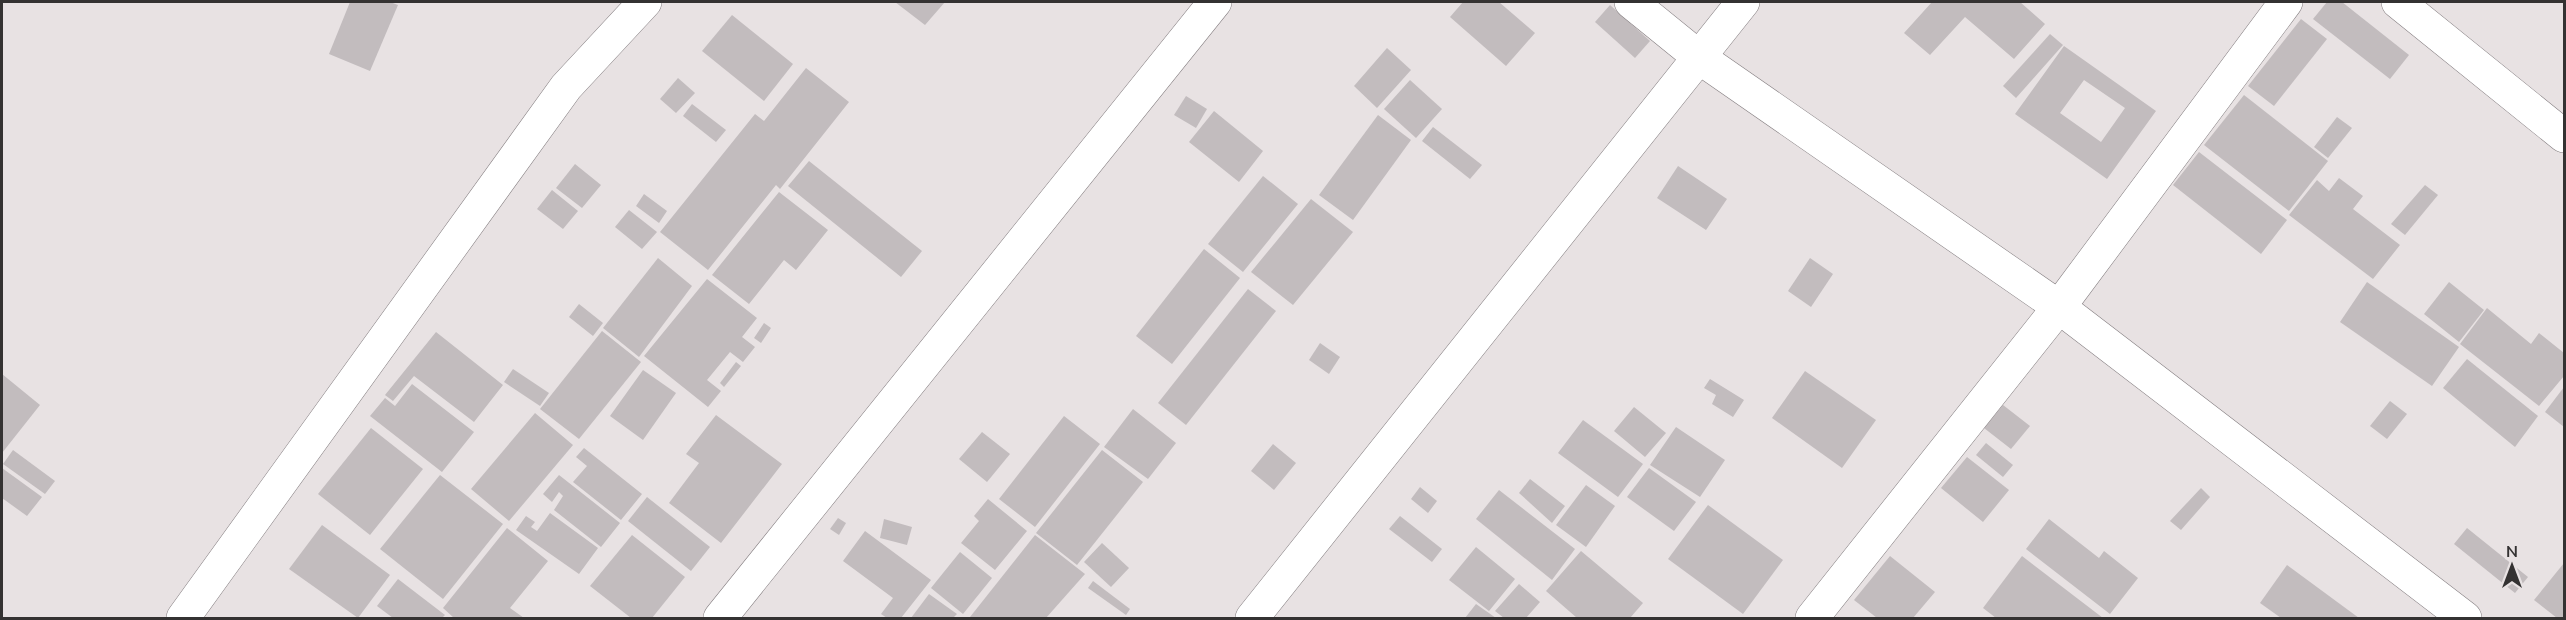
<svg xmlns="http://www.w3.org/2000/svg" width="2566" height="620" font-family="'Nunito Sans',sans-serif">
<rect width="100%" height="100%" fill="#e8e2e3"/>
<g fill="#c2bcbe" fill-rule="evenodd">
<path d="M350,2H390L398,5L370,71L329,54Z"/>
<path d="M895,2H945L925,25Z"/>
<path d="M1463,2H1499L1535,33L1506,66L1450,17Z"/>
<path d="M1932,2H2020L2045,24L2014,59L1965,17L1930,55L1904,33Z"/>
<path d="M2327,2H2342L2409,55L2390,79L2313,19Z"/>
<path d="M1610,5L1650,41L1635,58L1595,22Z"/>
<path d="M732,15L793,64L764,101L702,51Z"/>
<path d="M2301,19L2327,39L2274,106L2248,86Z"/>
<path d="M2050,34L2063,45L2016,98L2003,86Z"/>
<path d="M2064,46L2156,111L2107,179L2015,114ZM2084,80L2125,108L2101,142L2060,113Z"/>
<path d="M1387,48L1411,70L1377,108L1354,86Z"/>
<path d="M806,68L849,102L780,189L776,185L708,270L660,232L755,114L764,121Z"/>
<path d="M678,78L695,93L676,113L660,99Z"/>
<path d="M1410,80L1442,109L1416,138L1384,109Z"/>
<path d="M2244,95L2328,161L2289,211L2204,145Z"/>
<path d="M1186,96L1207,109L1196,128L1174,115Z"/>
<path d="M692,104L726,130L716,142L683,116Z"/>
<path d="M1214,111L1263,151L1239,182L1189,142Z"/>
<path d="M1378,115L1411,140L1353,220L1319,195Z"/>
<path d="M2337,117L2352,128L2328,158L2314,147Z"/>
<path d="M1433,127L1482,165L1470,179L1422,141Z"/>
<path d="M2199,152L2287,220L2261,254L2173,185Z"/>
<path d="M809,161L922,251L901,277L788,186Z"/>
<path d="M575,164L601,185L582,208L556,188Z"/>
<path d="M1678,166L1727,199L1706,230L1657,198Z"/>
<path d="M1263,176L1298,204L1243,272L1208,244Z"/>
<path d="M2339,178L2363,196L2353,209L2400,245L2373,279L2289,215L2317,180L2329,191Z"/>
<path d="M2425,185L2438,195L2405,235L2391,224Z"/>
<path d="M552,190L578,211L563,229L537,209Z"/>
<path d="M779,192L828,230L796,270L784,260L749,304L712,275Z"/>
<path d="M644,194L667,211L659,223L636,206Z"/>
<path d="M1311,199L1353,232L1293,305L1251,272Z"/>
<path d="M629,210L657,232L642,249L615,227Z"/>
<path d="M1204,249L1240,278L1172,364L1136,336Z"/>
<path d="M658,258L692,286L639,357L603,328Z"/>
<path d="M1810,258L1833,274L1811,307L1788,291Z"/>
<path d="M707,279L757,318L742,337L755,347L743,362L730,352L707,380L721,391L708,407L644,356Z"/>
<path d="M2367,282L2459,347L2432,386L2340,322Z"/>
<path d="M2449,282L2484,310L2459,342L2424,314Z"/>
<path d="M1248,289L1276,311L1186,425L1158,403Z"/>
<path d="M579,304L603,323L593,336L569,317Z"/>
<path d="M2487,308L2531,344L2539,333L2564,353V376L2539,406L2460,344Z"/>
<path d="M764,323L771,328L761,343L754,338Z"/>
<path d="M602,331L641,362L579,439L540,409Z"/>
<path d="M436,332L503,385L474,422L414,376L393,401L385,395Z"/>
<path d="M1320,343L1340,357L1329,374L1309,360Z"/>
<path d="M2467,359L2538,416L2515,447L2443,388Z"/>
<path d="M736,362L741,366L724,387L720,383Z"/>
<path d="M513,369L549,393L540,406L504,382Z"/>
<path d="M643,370L676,393L643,440L610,416Z"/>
<path d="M1805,371L1876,420L1842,468L1772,418Z"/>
<path d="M2,374L40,405L2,453Z"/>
<path d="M1710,379L1744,400L1733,417L1712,404L1716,395L1704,388Z"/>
<path d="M412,384L474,432L442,472L370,416L385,398L395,406Z"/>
<path d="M2564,387V427L2545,412Z"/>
<path d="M2390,401L2407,414L2387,439L2370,426Z"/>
<path d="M2003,405L2030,426L2011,449L1984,428Z"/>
<path d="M1634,407L1666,433L1645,457L1614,431Z"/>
<path d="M1133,409L1176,443L1148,479L1104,447Z"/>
<path d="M535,413L573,445L509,521L471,489Z"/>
<path d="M716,415L782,464L721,543L669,503L699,463L686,454Z"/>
<path d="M1064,416L1100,444L1035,527L999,499Z"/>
<path d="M1583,420L1643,464L1618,497L1558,453Z"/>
<path d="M1676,427L1725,460L1700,497L1650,465Z"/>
<path d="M371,428L423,469L370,535L318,494Z"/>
<path d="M982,432L1010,454L987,482L959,459Z"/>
<path d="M1986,443L2013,465L2003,477L1976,455Z"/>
<path d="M1273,444L1296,463L1274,490L1251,471Z"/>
<path d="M584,448L642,494L621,520L573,482L587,466L576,457Z"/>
<path d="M13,450L55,481L45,494L3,464Z"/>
<path d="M1102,450L1143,482L1077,565L1036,533Z"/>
<path d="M1967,457L2009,490L1983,522L1941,488Z"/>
<path d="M2,468L42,497L27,516L2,498Z"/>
<path d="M1649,468L1696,502L1674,531L1627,497Z"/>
<path d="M440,475L503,524L443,599L380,549Z"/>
<path d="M559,475L620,523L601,547L554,510L563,496L559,492L552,502L543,494Z"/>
<path d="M1530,479L1565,506L1552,523L1519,493Z"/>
<path d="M1586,485L1615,506L1586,547L1556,525Z"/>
<path d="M1420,487L1437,501L1428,513L1411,499Z"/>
<path d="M2201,488L2210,497L2181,530L2170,521Z"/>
<path d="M1499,490L1575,549L1552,580L1476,519Z"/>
<path d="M647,497L710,547L691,571L628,521Z"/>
<path d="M988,499L1027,531L995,570L961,543L979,521L974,516Z"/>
<path d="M1708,505L1783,560L1743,614L1668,559Z"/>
<path d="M550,513L598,548L579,574L516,530L526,516L535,522L531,527L537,531Z"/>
<path d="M1400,516L1442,549L1432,562L1389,529Z"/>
<path d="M838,518L846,523L839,535L830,529Z"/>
<path d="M884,519L912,527L907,545L880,538Z"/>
<path d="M2049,519L2099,558L2104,551L2138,578L2110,614L2026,549Z"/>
<path d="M322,525L390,575L358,618L289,569Z"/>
<path d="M507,528L548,561L510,608L524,618H454L443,608Z"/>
<path d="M2467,528L2528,577L2515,593L2454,544Z"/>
<path d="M865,531L931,580L901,618H887L881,614L893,598L843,561Z"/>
<path d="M632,535L685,577L652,618H631L590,586Z"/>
<path d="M1035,535L1085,574L1046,618H972L970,617Z"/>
<path d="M1102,543L1129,568L1111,587L1084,562Z"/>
<path d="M1476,547L1515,579L1489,611L1449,580Z"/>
<path d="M1581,551L1643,603L1630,618H1577L1546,591Z"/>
<path d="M960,552L992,578L963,614L931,588Z"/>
<path d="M1890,556L1935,592L1913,618H1877L1854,600Z"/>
<path d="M2022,556L2103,618H1996L1983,608Z"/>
<path d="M2564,563V618H2557L2534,600Z"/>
<path d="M2287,565L2359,618H2281L2260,603Z"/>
<path d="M398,579L445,615L442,618H393L377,606Z"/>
<path d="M1093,581L1130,609L1126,615L1088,588Z"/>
<path d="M1519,584L1540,602L1526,618H1504L1495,611Z"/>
<path d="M929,594L957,614L953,618H911Z"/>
<path d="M1476,604L1496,618H1465Z"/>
</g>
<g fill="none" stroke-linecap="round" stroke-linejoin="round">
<g stroke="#847e80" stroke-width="34">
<g id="minor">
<path d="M1631,2L1700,58L2059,307L2465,618"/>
<path d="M2398,2L2564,136"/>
<path d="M183,618L566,87L645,2"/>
<path d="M720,618L1215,2"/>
<path d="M1252,618L1743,2"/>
<path d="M1812,618L2059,307L2286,2"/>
</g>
</g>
<use href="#minor" stroke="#fff" stroke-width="33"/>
</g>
<rect width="2566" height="620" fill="none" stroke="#343232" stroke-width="6"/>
<g transform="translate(2512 566)" stroke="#e8e2e3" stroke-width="4.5" paint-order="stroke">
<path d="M0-4.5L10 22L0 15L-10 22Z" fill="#343232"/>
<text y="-9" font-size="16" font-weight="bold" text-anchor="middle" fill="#343232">N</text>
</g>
</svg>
